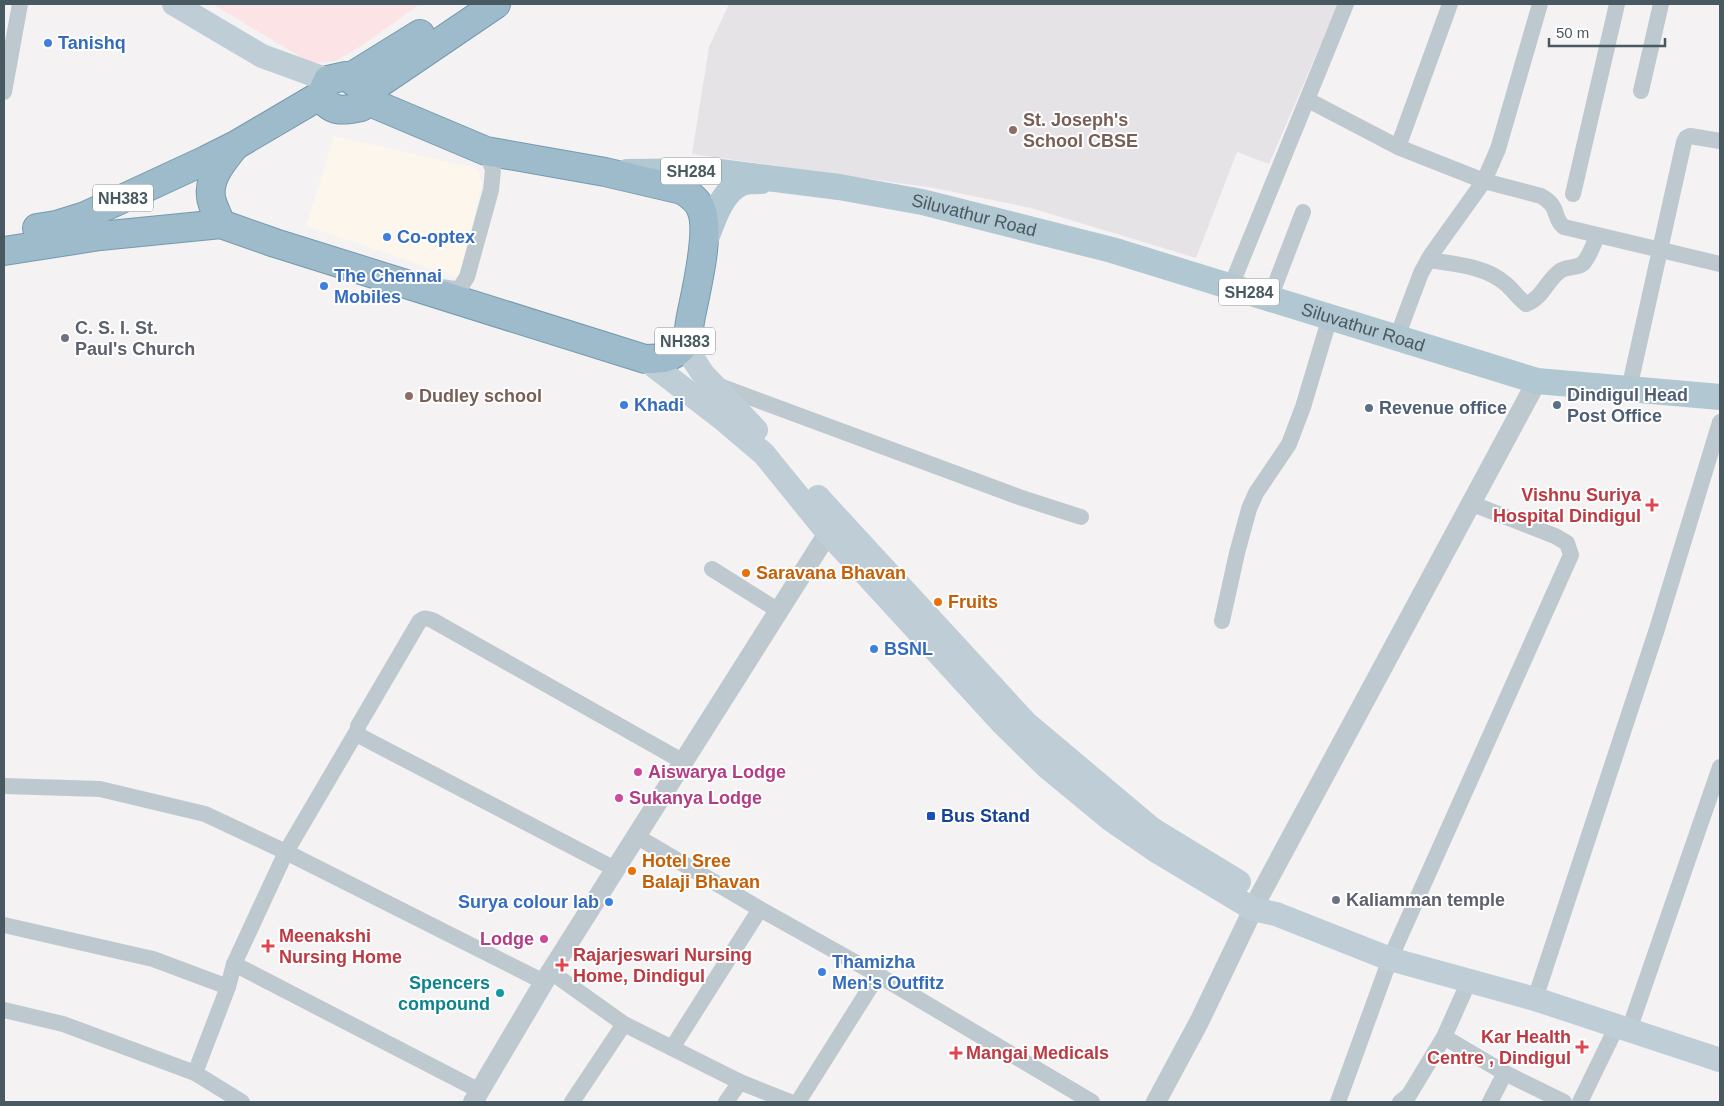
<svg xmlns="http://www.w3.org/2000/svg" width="1724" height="1106" font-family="Arial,sans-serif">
<rect width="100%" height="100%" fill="#f4f2f2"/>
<path fill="#fdf6ed" d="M334,136L476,168L482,182L463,269L456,277L306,226Z"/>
<path fill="#e5e3e5" d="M729,4H1338L1269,164L1237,152L1196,258L1031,208L934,188L692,154L709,47Z"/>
<path fill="#fce4e6" d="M212,4H420L361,46L336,61L311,63Z"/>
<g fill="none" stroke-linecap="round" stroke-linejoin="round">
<g stroke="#749aae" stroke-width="30">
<g id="trunk">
<path d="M346,76C358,85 372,91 361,107C343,111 330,113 321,95L328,80Z"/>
<path d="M349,78L420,34"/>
<path d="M365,93L496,4"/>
<path d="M221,224C218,215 212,206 211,197C208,178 223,161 234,147"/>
<path d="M37,228L56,225L85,216L206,160L236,145L321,95"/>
<path d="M4,251L100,236L221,224L275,243L645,359C660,359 673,359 683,346C689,339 689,325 691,316C696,291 711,231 701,209C698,201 689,194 682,190L605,172L486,151L365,100"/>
</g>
</g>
<g stroke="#bdc9cf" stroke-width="16">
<path d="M1641,91L1661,4"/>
<path d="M4,92L20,4"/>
<path d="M1308,100L1398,147L1484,181L1541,196C1561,207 1552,218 1564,227L1720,264"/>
<path d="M1398,147L1450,4"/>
<path d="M1573,194L1617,4"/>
<path d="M1428,260C1455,264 1485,266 1506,284C1513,290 1518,298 1526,304C1542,299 1547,280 1560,271C1568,265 1579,270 1585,261C1590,254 1594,244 1597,236"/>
<path d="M1231,286L1346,4"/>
<path d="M441,287L454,289L460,288L467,277L491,190L493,170L486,151"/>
<path d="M1270,298L1303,212"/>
<path d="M1397,337L1421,273L1431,255L1484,181L1498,149L1540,4"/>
<path d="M717,385L1019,497L1081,517"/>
<path d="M1629,389L1684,142L1686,138L1690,136L1720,141"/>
<path d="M712,569L779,611"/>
<path d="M1222,621L1237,553L1249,509L1256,493L1289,444L1303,407L1330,317"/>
<path d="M4,786L100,789L205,814L286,852L357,731"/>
<path d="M636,836L760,909L878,975L1092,1102"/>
<path d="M615,869L358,735V726L419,622C424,617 426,618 432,620L682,761"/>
<path d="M4,925L153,959L228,987"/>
<path d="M234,964L480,1091"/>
<path d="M551,972L624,1024L740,1082L790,1102"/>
<path d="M1535,999L1657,629L1720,422"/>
<path d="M4,1010L63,1024L195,1073L242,1102"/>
<path d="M1629,1030L1720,767"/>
<path d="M1444,1037L1505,1073L1564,1102"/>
<path d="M672,1048L760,909"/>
<path d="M195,1073L228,987L234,964L286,852L544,982"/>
<path d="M572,1102L624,1024"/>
<path d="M726,1102L740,1082"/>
<path d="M798,1102L878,975"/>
<path d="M1338,1102L1390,959L1571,555L1567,543L1555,536L1470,503"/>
<path d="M1400,1102L1409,1095L1444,1037L1469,981"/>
<path d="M1490,1102L1505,1073"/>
<path d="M1580,1102L1617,1026"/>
</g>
<g stroke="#bdc9cf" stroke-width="20">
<path d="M473,1102L544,982L828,533"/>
<path d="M1156,1102L1199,1022L1260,895L1537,381"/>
</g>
<g stroke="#bfced6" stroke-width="24">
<path d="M174,4L262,56L328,80"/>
<path d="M684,345L703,374L756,430"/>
<path d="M645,359L724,420L764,454L828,533L1002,723L1047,767L1110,819L1158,852L1253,909L1276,914L1390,959L1535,999L1720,1060"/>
<path d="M818,497L1026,723L1152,829L1239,882"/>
</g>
<g stroke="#b1c7d1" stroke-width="26">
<path id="s1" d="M627,172L712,171L839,187L922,202L1112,250L1537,381L1720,397"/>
<path d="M703,246C711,227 720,191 742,183C747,181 755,181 761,181"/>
</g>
<use href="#trunk" stroke="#9dbbca" stroke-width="28"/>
</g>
<g fill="#3f7fe0" stroke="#fff" stroke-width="2">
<circle cx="48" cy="43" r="5"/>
<circle cx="387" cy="237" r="5"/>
<circle cx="324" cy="286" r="5"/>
<circle cx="624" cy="405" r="5"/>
<circle cx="874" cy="649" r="5"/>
<circle cx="609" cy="902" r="5"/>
<circle cx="822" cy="972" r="5"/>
</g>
<g fill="#8d6e63" stroke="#fff" stroke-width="2">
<circle cx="1013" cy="130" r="5"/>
<circle cx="409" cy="396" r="5"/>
</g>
<g fill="#6b7280" stroke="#fff" stroke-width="2">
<circle cx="65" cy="338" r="5"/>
<circle cx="1336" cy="900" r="5"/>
</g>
<g fill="#5c6f8a" stroke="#fff" stroke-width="2">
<circle cx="1557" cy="405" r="5"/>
<circle cx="1369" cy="408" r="5"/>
</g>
<g fill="#e0444e" stroke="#fff" stroke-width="2">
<path d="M1649.5 497.5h5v5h5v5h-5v5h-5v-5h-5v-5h5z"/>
<path d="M265.5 938.5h5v5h5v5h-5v5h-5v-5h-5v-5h5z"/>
<path d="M559.5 957.5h5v5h5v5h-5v5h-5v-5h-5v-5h5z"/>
<path d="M1579.5 1039.5h5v5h5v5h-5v5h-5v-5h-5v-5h5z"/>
<path d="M953.5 1045.5h5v5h5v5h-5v5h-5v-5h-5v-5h5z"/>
</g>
<g fill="#e8710a" stroke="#fff" stroke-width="2">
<circle cx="746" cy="573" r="5"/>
<circle cx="938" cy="602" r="5"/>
<circle cx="632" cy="871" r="5"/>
</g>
<g fill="#d1479c" stroke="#fff" stroke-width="2">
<circle cx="638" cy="772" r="5"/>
<circle cx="619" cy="798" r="5"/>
<circle cx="544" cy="939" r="5"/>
</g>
<rect fill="#1a4fb4" stroke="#fff" stroke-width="2" x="926" y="811" width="10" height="10" rx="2.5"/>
<circle fill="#0f9aa8" stroke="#fff" stroke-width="2" cx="500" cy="993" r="5"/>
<g text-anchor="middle" stroke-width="4" stroke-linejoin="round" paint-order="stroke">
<g fill="#fff" stroke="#808b90" stroke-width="1">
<rect x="661" y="157.5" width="60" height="27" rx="4"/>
<rect x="93" y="184.5" width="60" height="27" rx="4"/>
<rect x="1219" y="278.5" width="60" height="27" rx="4"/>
<rect x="655" y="327.5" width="60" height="27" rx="4"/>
</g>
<g font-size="16" font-weight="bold" fill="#495961">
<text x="691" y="177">SH284</text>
<text x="123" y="204">NH383</text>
<text x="1249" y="298">SH284</text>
<text x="685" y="347">NH383</text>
</g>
<g font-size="18" font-weight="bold" fill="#366cbe" stroke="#fff" text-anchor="start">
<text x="58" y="49">Tanishq</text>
<text x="397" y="243">Co-optex</text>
<text x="334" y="282">The Chennai<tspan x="334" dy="21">Mobiles</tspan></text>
<text x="634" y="411">Khadi</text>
<text x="884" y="655">BSNL</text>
<text x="599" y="908" text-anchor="end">Surya colour lab</text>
<text x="832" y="968">Thamizha<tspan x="832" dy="21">Men's Outfitz</tspan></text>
</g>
<g font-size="18" font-weight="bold" fill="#785e54" stroke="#fff" text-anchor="start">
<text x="1023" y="126">St. Joseph's<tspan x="1023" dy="21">School CBSE</tspan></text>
<text x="419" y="402">Dudley school</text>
</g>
<g font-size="18" fill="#495961" stroke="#fff">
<text dy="6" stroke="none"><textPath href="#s1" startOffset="351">Siluvathur Road</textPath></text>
<text dy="6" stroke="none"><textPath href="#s1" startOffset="756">Siluvathur Road</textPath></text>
</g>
<g font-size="18" font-weight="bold" fill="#5b616d" stroke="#fff" text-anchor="start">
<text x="75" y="334">C. S. I. St.<tspan x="75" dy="21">Paul's Church</tspan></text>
<text x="1346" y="906">Kaliamman temple</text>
</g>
<g font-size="18" font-weight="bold" fill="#4e5e75" stroke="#fff" text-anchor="start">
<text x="1567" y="401">Dindigul Head<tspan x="1567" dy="21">Post Office</tspan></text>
<text x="1379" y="414">Revenue office</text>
</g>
<g font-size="18" font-weight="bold" fill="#be3a42" stroke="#fff" text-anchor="start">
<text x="1641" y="501" text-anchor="end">Vishnu Suriya<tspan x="1641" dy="21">Hospital Dindigul</tspan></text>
<text x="279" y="942">Meenakshi<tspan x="279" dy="21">Nursing Home</tspan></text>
<text x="573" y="961">Rajarjeswari Nursing<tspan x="573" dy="21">Home, Dindigul</tspan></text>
<text x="1571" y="1043" text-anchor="end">Kar Health<tspan x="1571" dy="21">Centre , Dindigul</tspan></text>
<text x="966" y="1059">Mangai Medicals</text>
</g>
<g font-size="18" font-weight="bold" fill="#c56008" stroke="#fff" text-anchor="start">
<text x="756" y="579">Saravana Bhavan</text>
<text x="948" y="608">Fruits</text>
<text x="642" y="867">Hotel Sree<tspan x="642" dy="21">Balaji Bhavan</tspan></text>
</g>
<g font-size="18" font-weight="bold" fill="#b23c85" stroke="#fff" text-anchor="start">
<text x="648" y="778">Aiswarya Lodge</text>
<text x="629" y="804">Sukanya Lodge</text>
<text x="534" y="945" text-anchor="end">Lodge</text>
</g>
<g font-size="18" font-weight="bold" fill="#164399" stroke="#fff" text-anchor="start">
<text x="941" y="822">Bus Stand</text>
</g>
<g font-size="18" font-weight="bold" fill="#0d838f" stroke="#fff" text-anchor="end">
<text x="490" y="989">Spencers<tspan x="490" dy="21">compound</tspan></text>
</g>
</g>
<rect width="1724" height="1106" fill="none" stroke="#495961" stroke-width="10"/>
<path d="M1549 38v8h116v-8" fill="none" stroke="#495961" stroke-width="2.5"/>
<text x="1556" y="38" font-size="15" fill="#495961" stroke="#ffffff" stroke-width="4" paint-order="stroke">50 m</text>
</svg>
